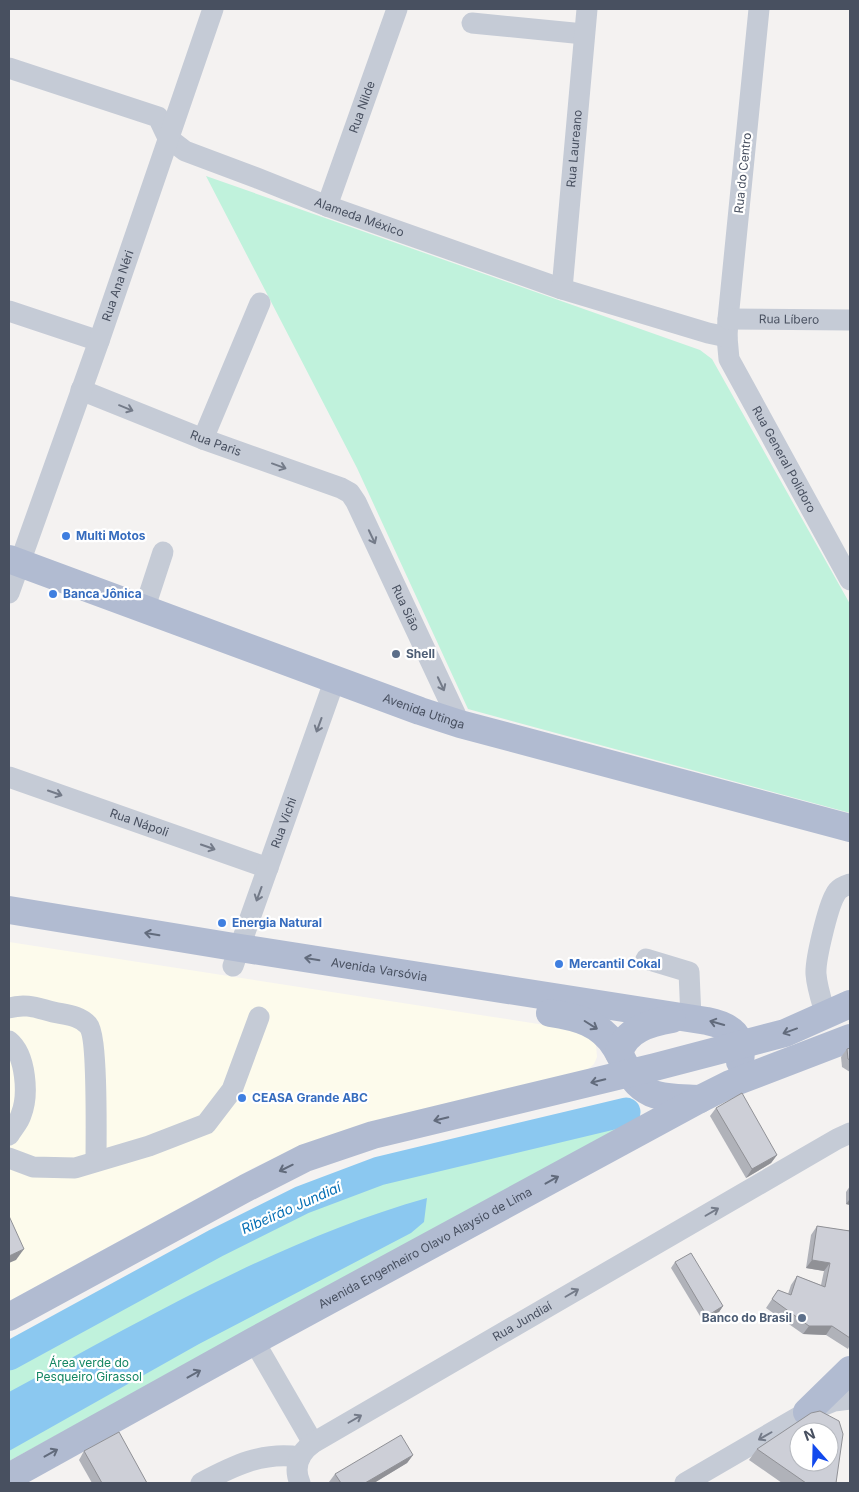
<svg xmlns="http://www.w3.org/2000/svg" width="859" height="1492" font-family="Inter,sans-serif">
<rect width="100%" height="100%" fill="#f4f2f1"/>
<path fill="#fdfbec" d="M9,942L577,1030L584,1033L596,1045L597,1057L594,1064L586,1071L311,1142L253,1168L9,1301Z"/>
<g fill="#c0f2dc">
<path d="M206,176L700,350L712,359L850,604V813L468,709L357,468Z"/>
<path d="M622,1121L625,1127L9,1461V1366L265,1228L322,1201L375,1179Z"/>
</g>
<path fill="#8bc8f0" d="M427,1198L424,1222L411,1233L199,1344L9,1451V1392C144,1319 279,1240 427,1198Z"/>
<g fill="none" stroke-linecap="round" stroke-linejoin="round">
<path stroke="#8bc8f0" stroke-width="29" d="M9,1356L216,1243L302,1200L379,1171L626,1112"/>
<g stroke="#c5cbd6" stroke-width="21">
<path id="s1" d="M759,9L728,319L727,337L729,359L850,580"/>
<path d="M472,23L584,34"/>
<path id="s2" d="M9,68L158,117L168,138L185,151L257,178L327,206L562,289L708,333L727,337"/>
<path id="s3" d="M327,206L397,9"/>
<path id="s4" d="M562,289L587,9"/>
<path d="M9,311L99,341"/>
<path id="s5" d="M728,319L850,320"/>
<path id="s6" d="M81,390L203,439L341,488L350,493L356,502L460,724"/>
<path d="M203,439L260,303"/>
<path id="s7" d="M9,593L99,341L213,9"/>
<path d="M144,610L163,552"/>
<path id="s8" d="M9,777L268,868"/>
<path d="M646,959L689,972L691,1018"/>
<path id="s9" d="M233,966L335,679"/>
<path d="M9,1008C26,1003 37,1008 53,1012C66,1015 79,1015 88,1025C98,1036 96,1141 96,1161"/>
<path d="M826,1016C822,1002 817,988 816,974C815,960 828,907 835,895C838,888 844,886 850,884"/>
<path d="M9,1041C26,1055 29,1095 21,1115C19,1122 13,1128 9,1135"/>
<path d="M9,1158L33,1167L75,1168L149,1146L206,1124L232,1090L259,1017"/>
<path d="M254,1341L313,1443"/>
<path d="M201,1483C233,1466 263,1451 300,1457"/>
<path id="s10" d="M300,1483C293,1467 299,1453 313,1443L837,1139L850,1133"/>
<path d="M685,1483L807,1412L834,1401L850,1399"/>
</g>
<g stroke="#b1bbd1" stroke-width="28">
<path id="s11" d="M9,559L420,711L460,724L850,828"/>
<path id="s12" d="M9,910L240,948L707,1021C732,1026 744,1036 740,1062"/>
<path d="M550,1013C577,1017 601,1023 616,1048C626,1065 631,1084 651,1093C666,1099 684,1098 700,1099"/>
<path d="M619,1053C626,1029 650,1023 672,1019"/>
<path d="M9,1317L246,1188L305,1158L373,1135L655,1067L785,1033L850,1004"/>
<path d="M807,1412L850,1370"/>
<path id="s13" d="M9,1477L254,1341L700,1099L730,1084L850,1038"/>
</g>
</g>
<g fill="#b0b2b9">
<path d="M850,1048V1072L842,1067L841,1057L847,1049Z"/>
<path d="M716,1108L777,1155L771,1163L746,1178L710,1116Z"/>
<path d="M850,1186V1205L846,1204V1192Z"/>
<path d="M817,1226L850,1231V1345L848,1349L826,1335L803,1334L766,1308L778,1290L788,1294L791,1285L797,1276L821,1285L824,1271L806,1268L811,1235Z"/>
<path d="M675,1262L723,1306L719,1312L703,1321L671,1268Z"/>
<path d="M757,1449L836,1483H782L749,1460Z"/>
<path d="M84,1451L147,1483H92L79,1460Z"/>
<path d="M413,1455L407,1463L374,1483H330L329,1482L335,1474Z"/>
</g>
<g fill="#909196">
<path d="M777,1155L771,1163L746,1178L752,1169Z"/>
<path d="M850,1199V1205L846,1204Z"/>
<path d="M24,1249L16,1260L9,1263V1256Z"/>
<path d="M812,1260L830,1263L824,1271L806,1268Z"/>
<path d="M723,1306L719,1312L703,1321L707,1316Z"/>
<path d="M809,1326H832L826,1335L803,1334Z"/>
<path d="M413,1455L407,1463L374,1483H365Z"/>
</g>
<g fill="#cdcfd7" stroke="#909196" fill-rule="evenodd">
<path d="M850,1048V1060L848,1059L847,1049Z"/>
<path d="M742,1093L777,1155L752,1169L716,1108Z"/>
<path d="M9,1216L24,1249L9,1256Z"/>
<path d="M817,1226L850,1231V1338L832,1326H809L772,1299L778,1290L791,1295L797,1276L825,1287L830,1263L812,1260Z"/>
<path d="M691,1253L723,1306L707,1316L675,1262Z"/>
<path d="M820,1411L839,1421L843,1434L836,1483H806L757,1449L811,1413ZM799,1432H829V1462H799Z"/>
<path d="M119,1432L147,1483H102L84,1451Z"/>
<path d="M401,1435L413,1455L365,1483H341L335,1474Z"/>
</g>
<defs><path id="oneway-shaft" d="M-6 0H5M1.5-3L5.5 0L1.5 3" fill="none" stroke-width="1.6" stroke-linecap="round" stroke-linejoin="round" transform="scale(1.25)"/></defs>
<g stroke="#747b89">
<use href="#oneway-shaft" transform="translate(126 408) rotate(22)"/>
<use href="#oneway-shaft" transform="translate(279 466) rotate(20)"/>
<use href="#oneway-shaft" transform="translate(372 537) rotate(65)"/>
<use href="#oneway-shaft" transform="translate(441 684) rotate(65)"/>
<use href="#oneway-shaft" transform="translate(319 725) rotate(110)"/>
<use href="#oneway-shaft" transform="translate(55 793) rotate(19)"/>
<use href="#oneway-shaft" transform="translate(208 847) rotate(19)"/>
<use href="#oneway-shaft" transform="translate(259 894) rotate(110)"/>
<use href="#oneway-shaft" transform="translate(712 1212) rotate(-30)"/>
<use href="#oneway-shaft" transform="translate(572 1293) rotate(-30)"/>
<use href="#oneway-shaft" transform="translate(355 1419) rotate(-30)"/>
<use href="#oneway-shaft" transform="translate(765 1436) rotate(150)"/>
</g>
<g stroke="#626b7c">
<use href="#oneway-shaft" transform="translate(152 934) rotate(-171)"/>
<use href="#oneway-shaft" transform="translate(312 959) rotate(-171)"/>
<use href="#oneway-shaft" transform="translate(717 1023) rotate(-164)"/>
<use href="#oneway-shaft" transform="translate(591 1025) rotate(32)"/>
<use href="#oneway-shaft" transform="translate(790 1031) rotate(160)"/>
<use href="#oneway-shaft" transform="translate(598 1081) rotate(166)"/>
<use href="#oneway-shaft" transform="translate(441 1119) rotate(166)"/>
<use href="#oneway-shaft" transform="translate(286 1168) rotate(154)"/>
<use href="#oneway-shaft" transform="translate(552 1180) rotate(-29)"/>
<use href="#oneway-shaft" transform="translate(194 1374) rotate(-29)"/>
<use href="#oneway-shaft" transform="translate(51 1453) rotate(-29)"/>
</g>
<g fill="#3f7fe0" stroke="#fff" stroke-width="2">
<circle cx="66" cy="536" r="5"/>
<circle cx="53" cy="594" r="5"/>
<circle cx="222" cy="923" r="5"/>
<circle cx="559" cy="964" r="5"/>
<circle cx="242" cy="1098" r="5"/>
</g>
<g fill="#5c6f8a" stroke="#fff" stroke-width="2">
<circle cx="396" cy="654" r="5"/>
<circle cx="802" cy="1318" r="5"/>
</g>
<g text-anchor="middle" stroke-width="4.5" stroke-linejoin="round" paint-order="stroke">
<g font-size="12" fill="#485060" stroke="#fff">
<text dy="4" stroke="none"><textPath href="#s3" startOffset="105">Rua Nilde</textPath></text>
<text dy="4" stroke="none"><textPath href="#s4" startOffset="141">Rua Laureano</textPath></text>
<text transform="translate(743 173) rotate(-84)" y="4">Rua do Centro</text>
<text dy="4" stroke="none"><textPath href="#s2" startOffset="388">Alameda México</textPath></text>
<text dy="4" stroke="none"><textPath href="#s7" startOffset="326">Rua Ana Néri</textPath></text>
<text dy="4" stroke="none"><textPath href="#s5" startOffset="61">Rua Líbero</textPath></text>
<text dy="4" stroke="none"><textPath href="#s6" startOffset="145">Rua Paris</textPath></text>
<text dy="4" stroke="none"><textPath href="#s1" startOffset="466">Rua General Polidoro</textPath></text>
<text dy="4" stroke="none"><textPath href="#s6" startOffset="416">Rua Sião</textPath></text>
<text dy="4" stroke="none"><textPath href="#s11" startOffset="442">Avenida Utinga</textPath></text>
<text dy="4" stroke="none"><textPath href="#s8" startOffset="138">Rua Nápoli</textPath></text>
<text dy="4" stroke="none"><textPath href="#s9" startOffset="152">Rua Vichi</textPath></text>
<text dy="4" stroke="none"><textPath href="#s12" startOffset="375">Avenida Varsóvia</textPath></text>
<text dy="4" stroke="none"><textPath href="#s13" startOffset="475">Avenida Engenheiro Olavo Alaysio de Lima</textPath></text>
<text dy="4" stroke="none"><textPath href="#s10" startOffset="288">Rua Jundiaí</textPath></text>
</g>
<g font-size="12" font-weight="bold" fill="#366cbe" stroke="#fff" text-anchor="start">
<text x="76" y="540">Multi Motos</text>
<text x="63" y="598">Banca Jônica</text>
<text x="232" y="927">Energia Natural</text>
<text x="569" y="968">Mercantil Cokal</text>
<text x="252" y="1102">CEASA Grande ABC</text>
</g>
<g font-size="12" font-weight="bold" fill="#4e5e75" stroke="#fff" text-anchor="start">
<text x="406" y="658">Shell</text>
<text x="792" y="1322" text-anchor="end">Banco do Brasil</text>
</g>
<g font-size="12" fill="#148662" stroke="#fff">
<text x="89" y="1367">Área verde do<tspan x="89" dy="14">Pesqueiro Girassol</tspan></text>
</g>
<g font-size="14" font-style="italic" fill="#0770b5" stroke="#fff">
<text transform="translate(291 1208) rotate(-24)" y="5">Ribeirão Jundiaí</text>
</g>
</g>
<rect width="859" height="1492" fill="none" stroke="#485060" stroke-width="20"/>
<g transform="translate(814 1447) rotate(340)"><circle r="24" fill="#ffffff" stroke="#b6b9bf"/>
<path d="M0-4L9 19L0 12L-9 19Z" fill="#1249ed"/>
<text y="-8" font-size="14" font-weight="bold" text-anchor="middle" fill="#485060">N</text>
</g>
</svg>
